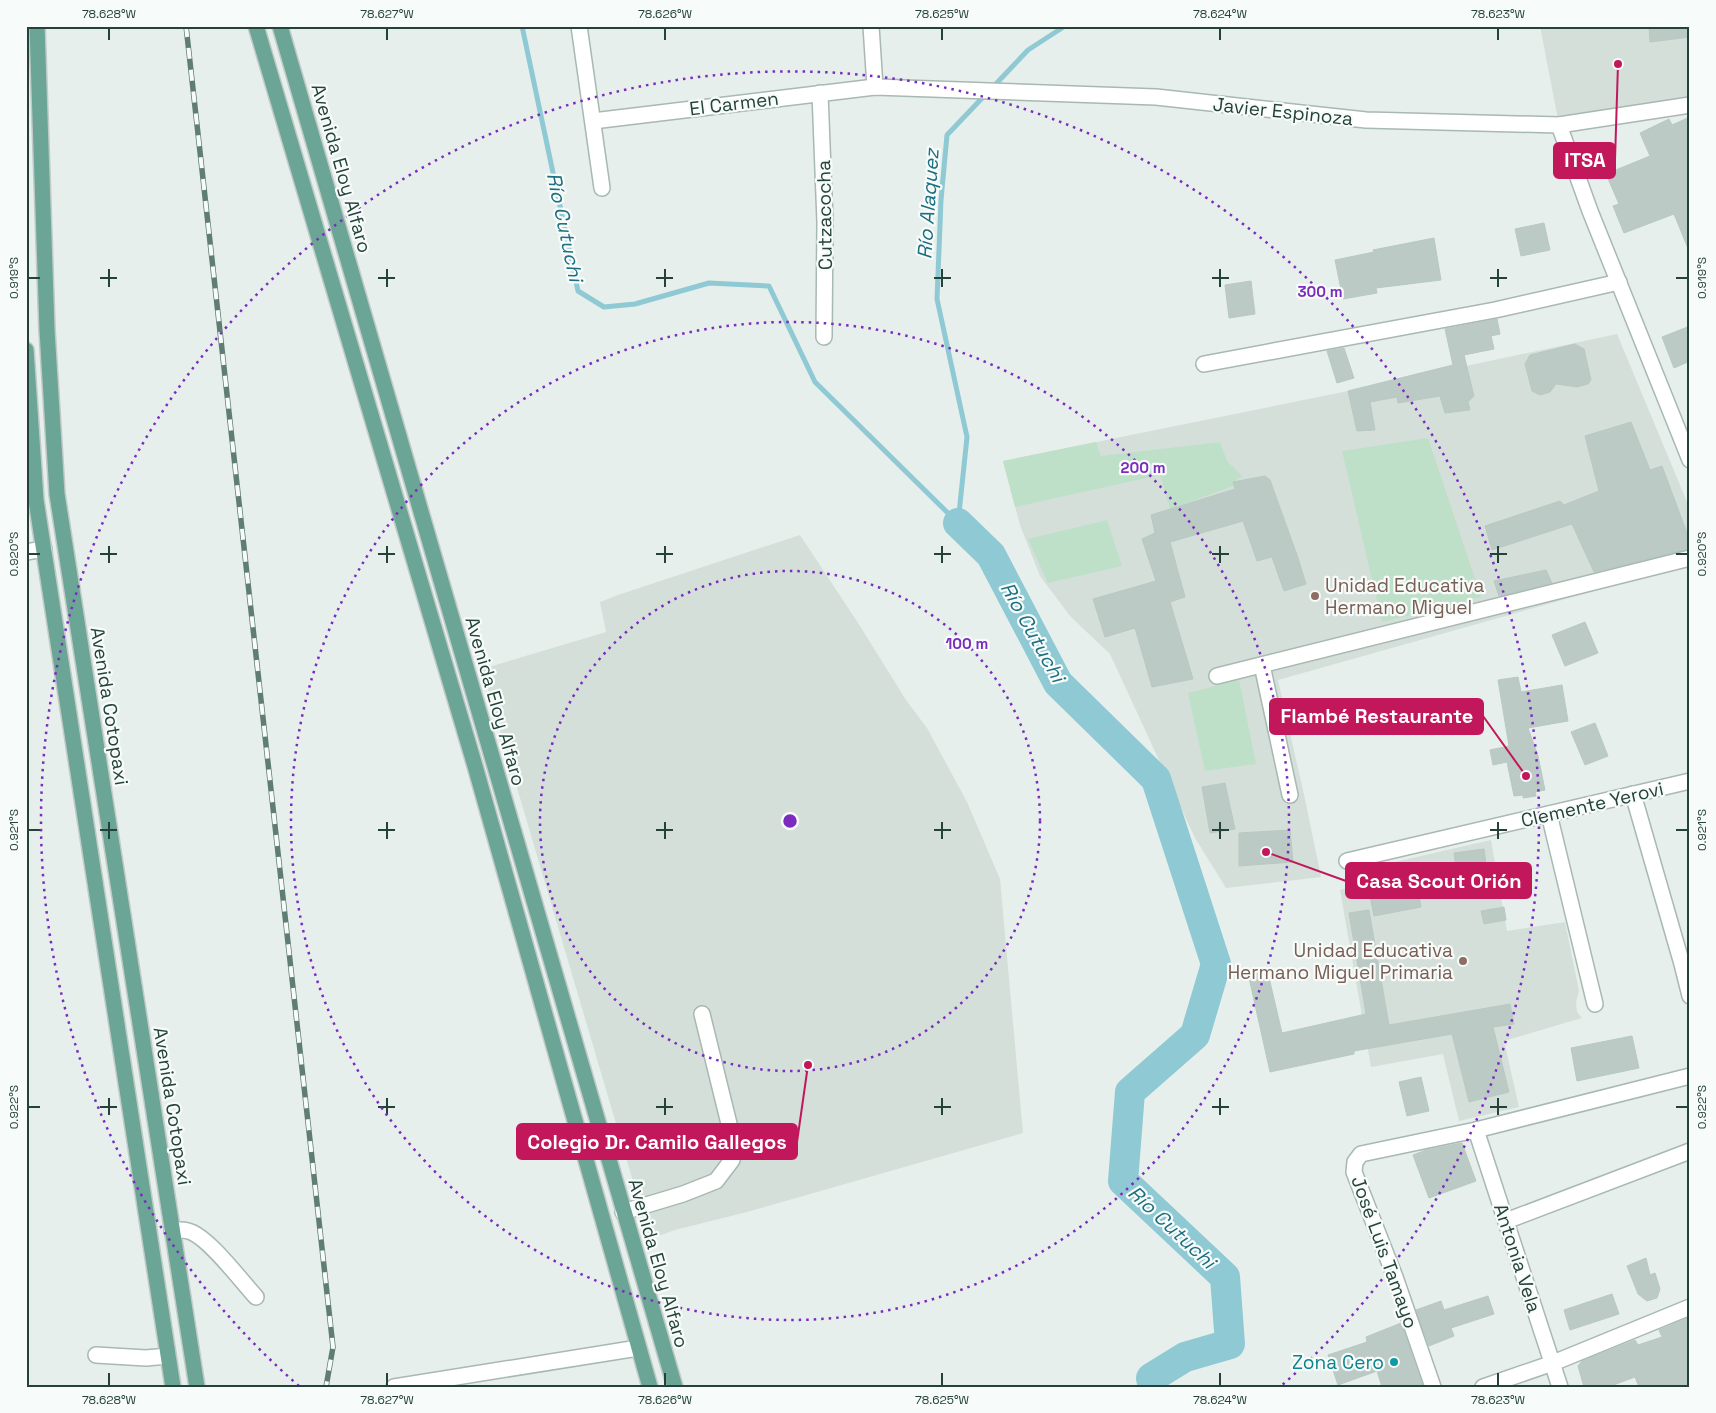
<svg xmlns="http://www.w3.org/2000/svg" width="1716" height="1413" font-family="'Space Grotesk',sans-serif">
<rect width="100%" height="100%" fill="#e6efeb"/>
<g fill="#d4dfda">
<path d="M1540,26H1690V102L1559,125Z"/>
<path d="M1617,334L1690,509V564L1278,680L1305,799L1321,877L1226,888L1195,838L1110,654L1070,616L1040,576L1020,525L1003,461L1348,391Z"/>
<path d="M800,535L860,626L906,700L927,728L967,802L1000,879L1023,1133L747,1212L675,1230L650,1239L482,669L606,632L600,602L621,594Z"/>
<path d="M1491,840L1507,931L1565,922L1579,991L1576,1002L1577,1012L1582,1018L1504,1041L1519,1107L1459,1121L1443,1054L1371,1067L1340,890L1370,880L1374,875L1377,866Z"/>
</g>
<g fill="#bfe0c8">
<path d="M1428,438L1481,597L1382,622L1342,451Z"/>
<path d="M1096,442L1101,456L1220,442L1227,461L1242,476L1233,482L1234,486L1170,509L1160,475L1015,507L1003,461Z"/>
<path d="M1107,520L1122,566L1048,583L1028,539Z"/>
<path d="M1239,680L1256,764L1205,771L1188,693Z"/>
</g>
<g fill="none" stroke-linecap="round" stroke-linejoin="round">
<g stroke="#8ec9d4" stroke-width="5">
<path d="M522,26L578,291L604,307L635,304L709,283L769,286L815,382L958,523"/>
<path d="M992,88L1028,50L1065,26"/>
<path d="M958,523L967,437L937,299L941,200L947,135L986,94"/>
</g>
<path stroke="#8ec9d4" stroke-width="30" d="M958,523L991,555L1058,683L1156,779L1216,964L1195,1035L1130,1092L1123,1181L1225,1277L1230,1344L1185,1357L1151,1378L1153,1387"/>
</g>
<g fill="#bbcac4" stroke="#b8c9c2">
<path d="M1649,26H1690V37L1650,42Z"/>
<path d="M1690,117V251H1689L1674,214L1624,233L1613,206L1619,204L1606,174L1650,156L1640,133L1669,119L1672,125Z"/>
<path d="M1544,223L1550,250L1521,256L1515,229Z"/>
<path d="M1434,238L1441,280L1376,288L1377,293L1343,299L1335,260L1374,252L1373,250Z"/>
<path d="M1251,281L1255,314L1229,318L1225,285Z"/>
<path d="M1497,319L1500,334L1491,336L1494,349L1464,355L1474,396L1468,402L1470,410L1445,413L1440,396L1398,403L1397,397L1370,402L1375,430L1357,431L1348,391L1453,365L1445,329Z"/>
<path d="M1690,326V361L1674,368L1662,337Z"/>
<path d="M1575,344L1584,349L1591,380L1588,384L1577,387L1556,384L1550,392L1540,395L1532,391L1525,364L1530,355Z"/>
<path d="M1344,348L1354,378L1337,383L1327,351Z"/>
<path d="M1631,422L1650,470L1662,466L1690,541V549L1594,572L1572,524L1492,550L1485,526L1560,501L1564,505L1599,491L1585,436Z"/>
<path d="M1265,476L1270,480L1297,555L1306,584L1284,591L1272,557L1257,561L1243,521L1170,542L1185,597L1170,602L1193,679L1152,687L1135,628L1105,637L1093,599L1156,581L1142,539L1155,533L1151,515L1235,489L1233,482Z"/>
<path d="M1546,570L1552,583L1499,596L1494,581Z"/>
<path d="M1585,622L1598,653L1565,666L1552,635Z"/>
<path d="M1518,677L1521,692L1562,685L1568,721L1528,728L1538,756L1545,790L1535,792L1536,796L1523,798V795L1514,796L1507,762L1493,765L1490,750L1509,746L1498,680Z"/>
<path d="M1595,723L1608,756L1585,765L1571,732Z"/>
<path d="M1225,783L1235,829L1210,833L1202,787Z"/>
<path d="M1290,830L1293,862L1239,866V833Z"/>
<path d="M1484,849L1490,893L1460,897L1454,853Z"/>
<path d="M1417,886L1421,907L1374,916L1370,896Z"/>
<path d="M1504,907L1506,920L1484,924L1481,911Z"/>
<path d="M1369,910L1389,1025L1510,1004L1514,1024L1493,1027L1509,1092L1469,1102L1452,1034L1354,1051V1054L1270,1072L1248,973L1267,969L1282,1033L1366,1014L1349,913Z"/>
<path d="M1632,1036L1639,1068L1577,1081L1571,1048Z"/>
<path d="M1421,1077L1429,1111L1407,1116L1399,1082Z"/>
<path d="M1462,1143L1476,1181L1429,1198L1413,1155L1426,1150Z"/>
<path d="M1646,1258L1650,1275L1655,1273L1660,1289L1657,1298L1647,1301L1638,1294L1627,1266Z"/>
<path d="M1612,1294L1619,1314L1570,1330L1564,1310Z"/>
<path d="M1488,1296L1494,1314L1451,1328L1454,1336L1429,1346L1416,1310L1441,1301L1444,1310Z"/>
<path d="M1690,1317V1387H1660L1659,1384L1648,1387H1639L1635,1377L1608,1387H1584L1578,1366L1582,1361L1635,1340L1638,1345L1662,1337L1659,1330Z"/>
<path d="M1401,1323L1423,1387H1382L1377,1371L1338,1385L1328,1355L1367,1342L1366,1337Z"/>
</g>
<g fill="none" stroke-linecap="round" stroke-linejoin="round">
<g stroke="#a8b8b2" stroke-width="18">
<g id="minor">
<path d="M579,26L602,188"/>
<path d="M871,26L875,87"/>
<path d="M820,93L825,222L824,337"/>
<path d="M593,121L875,87L1156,97L1366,120L1559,125L1690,105"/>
<path d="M1559,125L1590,211L1690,460"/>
<path d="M1204,364L1495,310L1619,282"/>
<path d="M26,552L44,549"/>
<path d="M1262,665L1290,795"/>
<path d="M1217,676L1690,558"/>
<path d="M1633,794L1682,964L1690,996"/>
<path d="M1549,814L1595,1004"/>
<path d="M1347,861L1690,781"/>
<path d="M1476,1130L1560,1387"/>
<path d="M623,1212L683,1194L716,1181L732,1160L733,1140L702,1014"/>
<path d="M1506,1221L1690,1151"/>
<path d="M172,1231C177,1230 183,1229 188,1231C207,1235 242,1282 256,1297"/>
<path d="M96,1355L146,1358L168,1356"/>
<path d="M394,1387L638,1348"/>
<path d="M1433,1387L1395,1277L1354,1172L1355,1162L1361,1154L1476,1130L1690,1076"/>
<path d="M1483,1387L1553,1363L1690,1307"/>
</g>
</g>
<g stroke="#c2cac8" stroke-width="18">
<g id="major">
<path d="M37,26L47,330L57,494L197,1387"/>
<path d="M256,26L475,766L650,1387"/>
<path d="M280,26L675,1387"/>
<path d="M26,350L36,500L173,1387"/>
</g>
</g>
<use href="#minor" stroke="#fff" stroke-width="15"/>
<use href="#major" stroke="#6aa596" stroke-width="15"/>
<g stroke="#5f7d75" stroke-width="5.5">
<path id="rail" d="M186,26L333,1347L326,1387"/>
</g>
<use href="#rail" stroke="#f7fbf9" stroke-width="4" stroke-dasharray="11" stroke-linecap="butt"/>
</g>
<path fill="none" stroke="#24423a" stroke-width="2" d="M109,28V40M387,28V40M665,28V40M942,28V40M1220,28V40M1498,28V40M109,269V287M387,269V287M665,269V287M942,269V287M1220,269V287M1498,269V287M28,278H40M100,278H117M378,278H395M656,278H673M934,278H951M1212,278H1229M1490,278H1507M1676,278H1688M109,546V563M387,546V563M665,546V563M942,546V563M1220,546V563M1498,546V563M28,554H40M100,554H117M378,554H395M656,554H673M934,554H951M1212,554H1229M1490,554H1507M1676,554H1688M109,822V839M387,822V839M665,822V839M942,822V839M1220,822V839M1498,822V839M28,830H40M100,830H117M378,830H395M656,830H673M934,830H951M1212,830H1229M1490,830H1507M1676,830H1688M109,1098V1115M387,1098V1115M665,1098V1115M942,1098V1115M1220,1098V1115M1498,1098V1115M28,1107H40M100,1107H117M378,1107H395M656,1107H673M934,1107H951M1212,1107H1229M1490,1107H1507M1676,1107H1688M109,1373V1386M387,1373V1386M665,1373V1386M942,1373V1386M1220,1373V1386M1498,1373V1386"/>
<g fill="none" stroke="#7b2cbf" stroke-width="2.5" stroke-dasharray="2.5 5">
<circle cx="790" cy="821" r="250"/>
<circle cx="790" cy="821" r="499"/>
<path d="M299 1386A749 749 0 1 1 1281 1386"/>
</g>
<g fill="#8d6e63" stroke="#f7fbf9" stroke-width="2">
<circle cx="1315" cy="596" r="5"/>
<circle cx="1463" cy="961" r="5"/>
</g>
<circle fill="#0f9aa8" stroke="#f7fbf9" stroke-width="2" cx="1394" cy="1362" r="5"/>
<g text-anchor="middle" stroke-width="4.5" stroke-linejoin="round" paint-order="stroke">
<g font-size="19" fill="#24423a" stroke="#f7fbf9">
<text transform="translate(734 103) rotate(-7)" y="7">El Carmen</text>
<text transform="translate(1283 111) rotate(6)" y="7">Javier Espinoza</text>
<text transform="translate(342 168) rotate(74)" y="7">Avenida Eloy Alfaro</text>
<text transform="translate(824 215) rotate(-91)" y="7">Cutzacocha</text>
<text transform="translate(496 701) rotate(74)" y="7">Avenida Eloy Alfaro</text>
<text transform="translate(110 706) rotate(81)" y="7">Avenida Cotopaxi</text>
<text transform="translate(1592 804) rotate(-13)" y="7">Clemente Yerovi</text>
<text transform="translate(173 1106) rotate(81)" y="7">Avenida Cotopaxi</text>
<text transform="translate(1385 1252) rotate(70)" y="7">José Luis Tamayo</text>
<text transform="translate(1518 1258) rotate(72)" y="7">Antonia Vela</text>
<text transform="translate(659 1263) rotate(74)" y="7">Avenida Eloy Alfaro</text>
</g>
<g font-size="19" fill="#785e54" stroke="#f7fbf9" text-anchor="start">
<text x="1325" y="592">Unidad Educativa<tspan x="1325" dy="22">Hermano Miguel</tspan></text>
<text x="1453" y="957" text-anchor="end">Unidad Educativa<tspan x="1453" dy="22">Hermano Miguel Primaria</tspan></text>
</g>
<g font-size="19" fill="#0d838f" stroke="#f7fbf9" text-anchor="end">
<text x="1384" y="1369">Zona Cero</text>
</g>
<g font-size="20" font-style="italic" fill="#1c6f80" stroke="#f7fbf9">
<text transform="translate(928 204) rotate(-86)" y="7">Río Alaquez</text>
<text transform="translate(565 227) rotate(78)" y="7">Río Cutuchi</text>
<text transform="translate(1033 632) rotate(61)" y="7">Río Cutuchi</text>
<text transform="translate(1172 1227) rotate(43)" y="7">Río Cutuchi</text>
</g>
</g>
<circle cx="790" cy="821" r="8" fill="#7b2cbf" stroke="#f7fbf9" stroke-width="2.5"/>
<g font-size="15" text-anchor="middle" font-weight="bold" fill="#7b2cbf" stroke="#f7fbf9" stroke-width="4.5" stroke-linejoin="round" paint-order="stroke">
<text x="1320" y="297">300 m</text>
<text x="1143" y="473">200 m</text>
<text x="967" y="649">100 m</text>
</g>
<path fill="none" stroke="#c2185b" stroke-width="2" d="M1618 64L1615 160M1526 776L1483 716M1266 852L1346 881M808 1065L797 1142"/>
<g fill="#c2185b" stroke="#f7fbf9" stroke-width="2">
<circle cx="1618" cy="64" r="5"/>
<circle cx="1526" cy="776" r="5"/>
<circle cx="1266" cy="852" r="5"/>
<circle cx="808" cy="1065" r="5"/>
</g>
<g fill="#c2185b" stroke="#c2185b" stroke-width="2">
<rect x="1554" y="143" width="61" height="35" rx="5"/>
<rect x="1270" y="699" width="213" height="35" rx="5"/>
<rect x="1346" y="863" width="185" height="35" rx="5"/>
<rect x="517" y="1124" width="280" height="35" rx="5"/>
</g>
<g font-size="20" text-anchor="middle" font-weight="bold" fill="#fff">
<text x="1585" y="167">ITSA</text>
<text x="1377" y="723">Flambé Restaurante</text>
<text x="1439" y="888">Casa Scout Orión</text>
<text x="657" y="1149">Colegio Dr. Camilo Gallegos</text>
</g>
<rect width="1716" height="1413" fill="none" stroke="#f7fbf9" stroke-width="55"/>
<rect x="28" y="28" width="1660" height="1358" fill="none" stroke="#24423a" stroke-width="2"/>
<g font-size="12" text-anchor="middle" fill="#24423a">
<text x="109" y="18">78.628°W</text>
<text x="387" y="18">78.627°W</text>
<text x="665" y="18">78.626°W</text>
<text x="942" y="18">78.625°W</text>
<text x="1220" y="18">78.624°W</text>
<text x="1498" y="18">78.623°W</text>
<text transform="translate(14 278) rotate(-90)" y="4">0.919°S</text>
<text transform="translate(1702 278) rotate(-90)" y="4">0.919°S</text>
<text transform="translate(14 554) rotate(-90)" y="4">0.920°S</text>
<text transform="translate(1702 554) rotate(-90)" y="4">0.920°S</text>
<text transform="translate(14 830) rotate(-90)" y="4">0.921°S</text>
<text transform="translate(1702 830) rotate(-90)" y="4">0.921°S</text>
<text transform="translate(14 1107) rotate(-90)" y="4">0.922°S</text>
<text transform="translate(1702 1107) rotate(-90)" y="4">0.922°S</text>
<text x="109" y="1404">78.628°W</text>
<text x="387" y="1404">78.627°W</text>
<text x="665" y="1404">78.626°W</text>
<text x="942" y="1404">78.625°W</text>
<text x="1220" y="1404">78.624°W</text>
<text x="1498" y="1404">78.623°W</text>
</g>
</svg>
